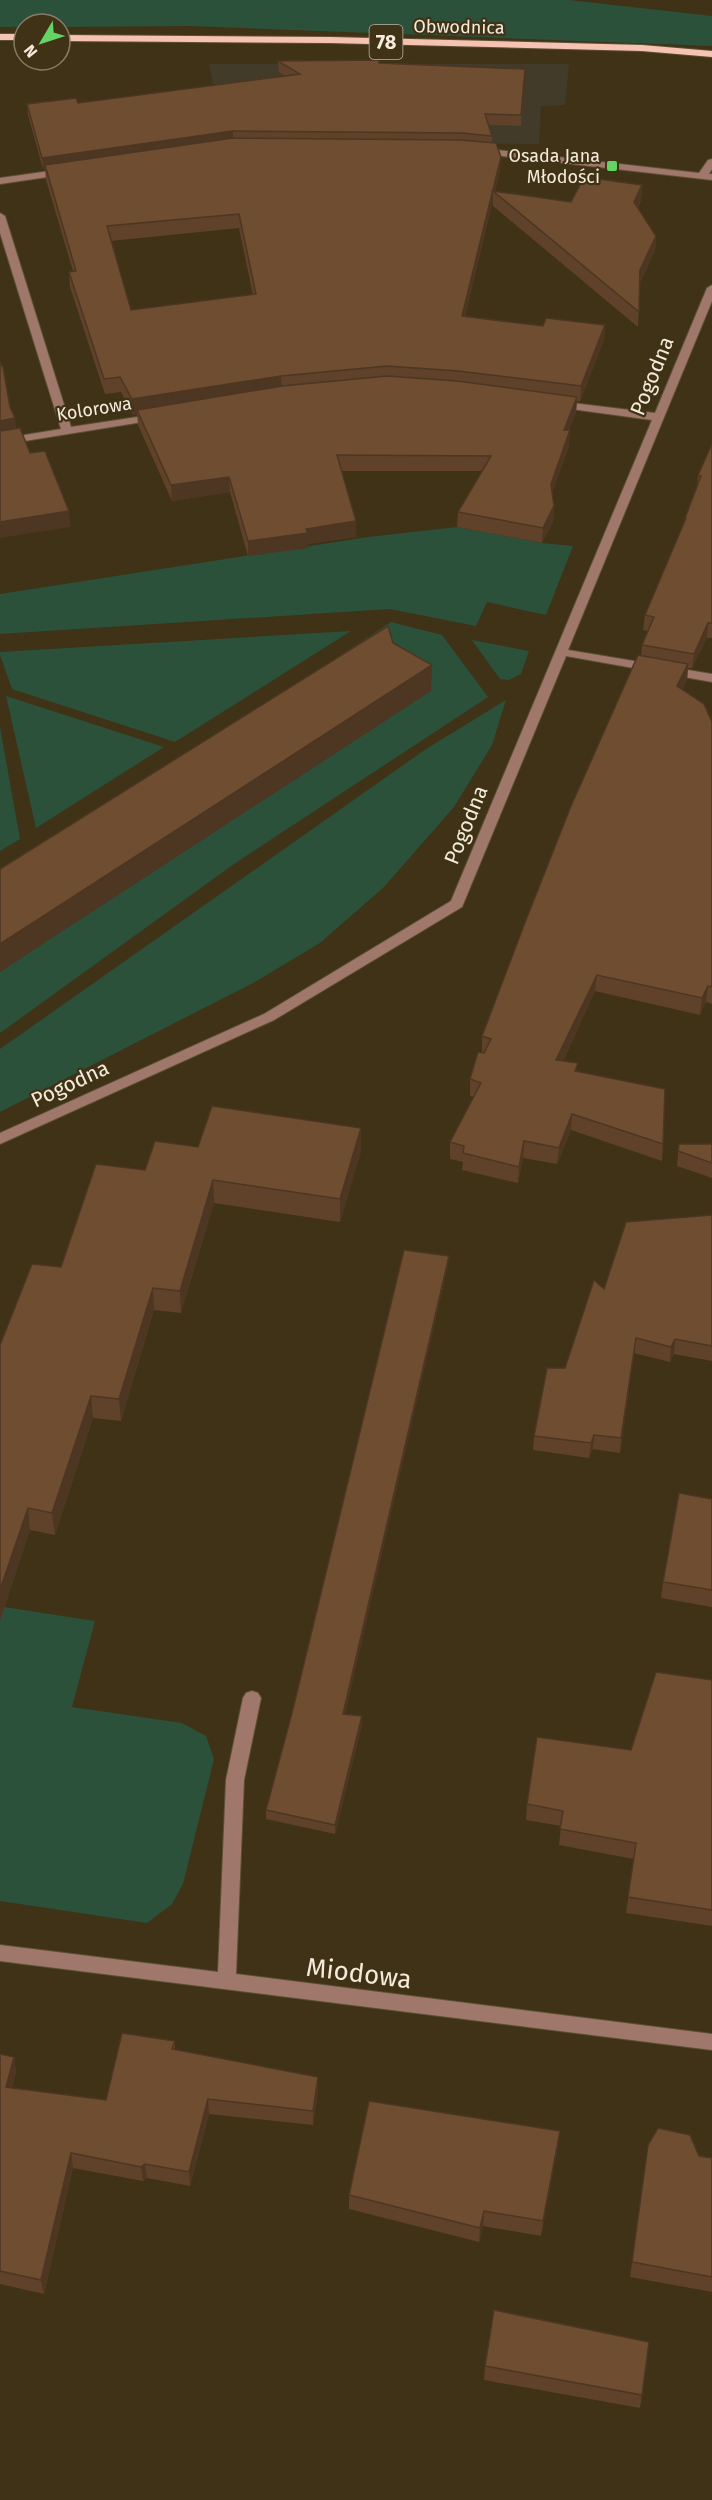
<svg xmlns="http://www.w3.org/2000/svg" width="712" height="2500" font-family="'Fira Sans',sans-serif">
<rect width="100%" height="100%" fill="#3f3216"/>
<path fill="#433b2a" d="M209,64H569L565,105L541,106L539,144L224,142Z"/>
<g fill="#2b513b">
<path d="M0,0H569L712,16V46L191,26L60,27V24H24V27H0Z"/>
<path d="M457,527L542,543L573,546L546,615L487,602L476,626L390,609L0,634V594L368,537Z"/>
<path d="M391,622L442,635L488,697L234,864L0,1033V972L351,675L327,664Z"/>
<path d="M351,631L175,742L12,689L0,655V652Z"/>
<path d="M472,640L529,651L521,674L509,680L500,679Z"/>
<path d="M6,696L164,747L36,828Z"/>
<path d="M506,700L492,745L454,807L384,887L320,943L255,982L0,1112V1049L426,749Z"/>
<path d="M0,727L20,839L0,851Z"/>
<path d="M4,1607L95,1621L72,1707L182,1723L206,1736L214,1759L183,1884L172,1904L147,1923L0,1901V1620Z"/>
</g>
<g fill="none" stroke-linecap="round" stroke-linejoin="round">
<g stroke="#5c5036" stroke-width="2">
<g id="minor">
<path d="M479,148L699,173L708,160L712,159V169L709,174H712V180L475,153L474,151Z"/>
<path d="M64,169L68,170V174L0,184V178Z"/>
<path d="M0,213L5,216L71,427L157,414L161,415V419L0,445V439L61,429L0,233Z"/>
<path d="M712,285V301L568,650L712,674V682L566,656L462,907L274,1020L0,1144V1133L264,1014L451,901L652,420L556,407L550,404L556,401L655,413L707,288Z"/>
<path d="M252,1691L258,1693L261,1698L244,1780L236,1974L712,2034V2050L0,1961V1945L218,1972L226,1780L243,1698L246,1693Z"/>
</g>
</g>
<g stroke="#5c5036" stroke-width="2">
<g id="major">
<rect x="0" y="34" width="24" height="6"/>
<path d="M60,35L330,37L642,45L712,51V57L642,51L330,43L60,41Z"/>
</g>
</g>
<use href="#minor" fill="#a0776b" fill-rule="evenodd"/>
<use href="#major" fill="#f6c3b3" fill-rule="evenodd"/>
</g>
<g fill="#5f4229" fill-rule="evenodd">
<path d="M278,61L379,63L524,80L521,126L489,125L492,136V143L500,171L495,191L571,202L642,185L641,200L638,208L656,236L655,251L640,283L638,327L493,206V200L465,316L543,326L605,325L604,340L580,401H577L576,412L569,430V446L552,493L554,506L553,522L542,543L457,527L458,512L482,471H341L356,537L308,544V548L248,556L230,492L172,501L138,425L137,414L133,415L121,392L105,394L70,287L69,272L73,271L46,180L45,169H43L28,115L27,104L78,103L285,76L279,72ZM239,228L253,295L131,310L111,241Z"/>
<path d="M712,444V638H707L692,668H688L687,680L682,689L712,722V1004L706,1002L700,1015L595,991L563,1061L578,1072L663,1144L662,1161L571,1130L557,1164L523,1158L518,1183L462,1170L463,1162L450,1159V1142L474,1097L470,1096V1079L482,1053V1036L641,655L642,645L648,631L643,630L645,615L684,524L685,518L697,486L698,475Z"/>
<path d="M679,1144H712V1178L677,1166Z"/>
<path d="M198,1147L361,1151L340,1222L214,1203L181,1313L154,1310L121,1421L93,1418L55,1535L30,1530L0,1621L61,1267L145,1170Z"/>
<path d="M712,1215V1361L674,1354L670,1362L634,1353L620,1453L593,1449L589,1458L533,1450L534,1436L565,1368L604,1289Z"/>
<path d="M448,1265L345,1714L362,1725L335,1834L266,1819V1810Z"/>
<path d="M712,1499V1607L661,1598L663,1582Z"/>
<path d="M712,1680V1926L626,1913L634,1859L559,1845L561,1826L526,1820L527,1804L631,1750Z"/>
<path d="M175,2041V2050L318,2091L313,2125L209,2114L190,2186L147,2178L143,2181L73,2168L44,2294L0,2284V2054L14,2057L16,2072L12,2088L106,2100Z"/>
<path d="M560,2131L558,2145L541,2236L483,2226L479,2242L349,2209V2195Z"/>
<path d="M648,2145L712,2158V2292L630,2277Z"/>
<path d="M485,2366L642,2395L640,2408L484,2380Z"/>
</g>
<g fill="#4d3622">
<path d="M233,131V142L45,165V169H43L42,158Z"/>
<path d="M501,157L500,171L495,192L493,191V200L461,331L462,316Z"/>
<path d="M642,185L641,200L633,217L634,202Z"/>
<path d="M656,236L655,251L639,285L640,270Z"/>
<path d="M605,325L604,340L580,401L581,386Z"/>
<path d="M281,376L282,391L137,410V414L133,415L132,399Z"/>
<path d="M577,397L576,412L563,445L564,430Z"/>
<path d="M15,418L17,434L0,437V421Z"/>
<path d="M570,430L569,446L550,499L551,484Z"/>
<path d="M229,477L230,492L172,501L171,485Z"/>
<path d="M554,506L553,522L542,543L543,528Z"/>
<path d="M69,511L71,527L0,538V522Z"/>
<path d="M356,521V537L308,544V548L248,556V541L306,529Z"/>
<path d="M708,623L707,638L692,668L694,654Z"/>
<path d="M688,664L687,680L676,702L677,686Z"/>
<path d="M432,665L431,691L0,972V944Z"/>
<path d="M597,975L595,991L555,1077L556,1060Z"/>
<path d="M708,986L706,1002L700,1015L702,998Z"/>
<path d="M572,1114L571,1130L557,1164L559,1148Z"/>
<path d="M361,1128V1151L340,1222V1199Z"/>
<path d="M524,1141L523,1158L518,1183L519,1167Z"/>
<path d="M213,1180L214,1203L181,1313L180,1291Z"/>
<path d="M449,1256L448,1265L343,1723V1714Z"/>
<path d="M153,1288L154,1310L121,1421L119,1399Z"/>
<path d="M636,1338L634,1353L620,1453L621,1438Z"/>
<path d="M675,1339L674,1354L670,1362L671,1347Z"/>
<path d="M91,1396L93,1418L55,1535L52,1513Z"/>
<path d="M594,1435L593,1449L589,1458L591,1443Z"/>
<path d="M28,1508L30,1530L0,1621V1590Z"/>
<path d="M362,1716V1725L335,1834V1825Z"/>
<path d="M14,2057L16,2072L8,2102L6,2087Z"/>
<path d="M318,2077V2091L313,2125V2111Z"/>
<path d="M208,2099L209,2114L190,2186L189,2172Z"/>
<path d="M560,2131L558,2145L541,2236L543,2221Z"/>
<path d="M71,2153L73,2168L44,2294L41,2280Z"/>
<path d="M145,2164L147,2178L143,2181L141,2167Z"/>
<path d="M484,2211L483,2226L479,2242L480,2228Z"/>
</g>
<g fill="#6e4d30" stroke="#4d3622" stroke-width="1.5" fill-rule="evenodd">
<path d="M379,60V63L525,69L521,115L485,114L492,136L461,133L233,131L42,158L27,104L76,98L78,103L300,74L278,61Z"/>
<path d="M233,138L461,140L496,143L501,157L462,316L543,326L546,318L605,325L581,386L458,371L387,366L281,376L132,399L120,377L104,379L69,272L76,271L45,165ZM239,214L256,294L131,310L107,226Z"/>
<path d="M584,177L642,185L634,202L656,236L640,270L639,312L493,191L571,202Z"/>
<path d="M0,363L3,367L10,407L15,418L0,421Z"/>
<path d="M387,376L457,381L577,397L564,430H570L551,484L554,506L543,528L458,512L491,456L337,455L356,521L306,529L308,533L248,541L229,477L171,485L137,410L282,386Z"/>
<path d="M20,428L30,453L45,451L69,511L0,522V431Z"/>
<path d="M712,444V623H708L694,654L642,645L654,617L645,615L686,518H685L701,476L698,475Z"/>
<path d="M388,626L393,643L432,665L0,944V869Z"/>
<path d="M638,655L688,664L677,686L704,704L712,722V987L708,986L702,998L597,975L556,1060L578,1063L575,1071L665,1089L663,1144L572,1114L559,1148L524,1141L519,1167L463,1153L464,1146L450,1142L481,1083L470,1079L478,1052L484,1053L491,1039L482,1036L524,925L571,806Z"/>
<path d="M212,1106L361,1128L340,1199L213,1180L180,1291L153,1288L119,1399L91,1396L52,1513L28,1508L0,1590V1345L32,1264L61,1267L96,1164L145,1170L155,1141L198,1147Z"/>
<path d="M679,1144H712V1163L678,1151Z"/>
<path d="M712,1215V1346L675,1339L671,1347L636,1338L621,1438L594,1435L591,1443L534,1436L547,1368H565L594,1280L604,1289L626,1222Z"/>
<path d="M404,1250L449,1256L343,1714L362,1716L335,1825L266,1810L292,1713Z"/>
<path d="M679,1493L712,1499V1590L663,1582Z"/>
<path d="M656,1672L712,1680V1910L628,1897L636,1843L560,1829L563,1811L527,1804L537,1737L631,1750Z"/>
<path d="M122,2033L175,2041L172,2049L318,2077L313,2111L208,2099L189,2172L145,2164L141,2167L71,2153L41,2280L0,2271V2054L14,2057L6,2087L106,2100Z"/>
<path d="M369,2101L560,2131L543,2221L484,2211L480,2228L349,2195Z"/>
<path d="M658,2128L690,2135L699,2156L712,2158V2277L632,2262L648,2145Z"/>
<path d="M494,2310L649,2342L642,2395L485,2366Z"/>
</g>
<rect fill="#65d467" stroke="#3f3216" stroke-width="2" x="606" y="160" width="12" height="12" rx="3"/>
<g text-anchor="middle" stroke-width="4.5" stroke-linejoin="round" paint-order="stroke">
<g font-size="18" fill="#f4ebdb" stroke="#3f3216">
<text transform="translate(459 27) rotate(1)" y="6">Obwodnica</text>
<text transform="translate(94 409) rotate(-9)" y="6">Kolorowa</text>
</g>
<g font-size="18" fill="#f4ebdb" stroke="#3f3216" text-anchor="end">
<text x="600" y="162">Osada Jana<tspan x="600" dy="21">Młodości</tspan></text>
</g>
<rect fill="#3f3216" stroke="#beb4a0" stroke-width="1.5" x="369.5" y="25" width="33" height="34" rx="4.5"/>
<g font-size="20" font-weight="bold" fill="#f4ebdb">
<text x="386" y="49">78</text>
</g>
<g font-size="21" fill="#f4ebdb" stroke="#3f3216">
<text transform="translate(652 376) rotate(-68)" y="7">Pogodna</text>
<text transform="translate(466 825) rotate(-68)" y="7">Pogodna</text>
<text transform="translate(70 1084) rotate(-25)" y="7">Pogodna</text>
</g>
<g font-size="26" fill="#f4ebdb" stroke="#3f3216">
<text transform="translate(359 1973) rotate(7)" y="9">Miodowa</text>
</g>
</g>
<g transform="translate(42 42) rotate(231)"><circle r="28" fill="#3f3216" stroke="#877c65" stroke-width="1.5"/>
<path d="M0-4.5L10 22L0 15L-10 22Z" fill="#65d467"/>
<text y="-9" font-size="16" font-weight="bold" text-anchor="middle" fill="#f4ebdb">N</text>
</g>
</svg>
